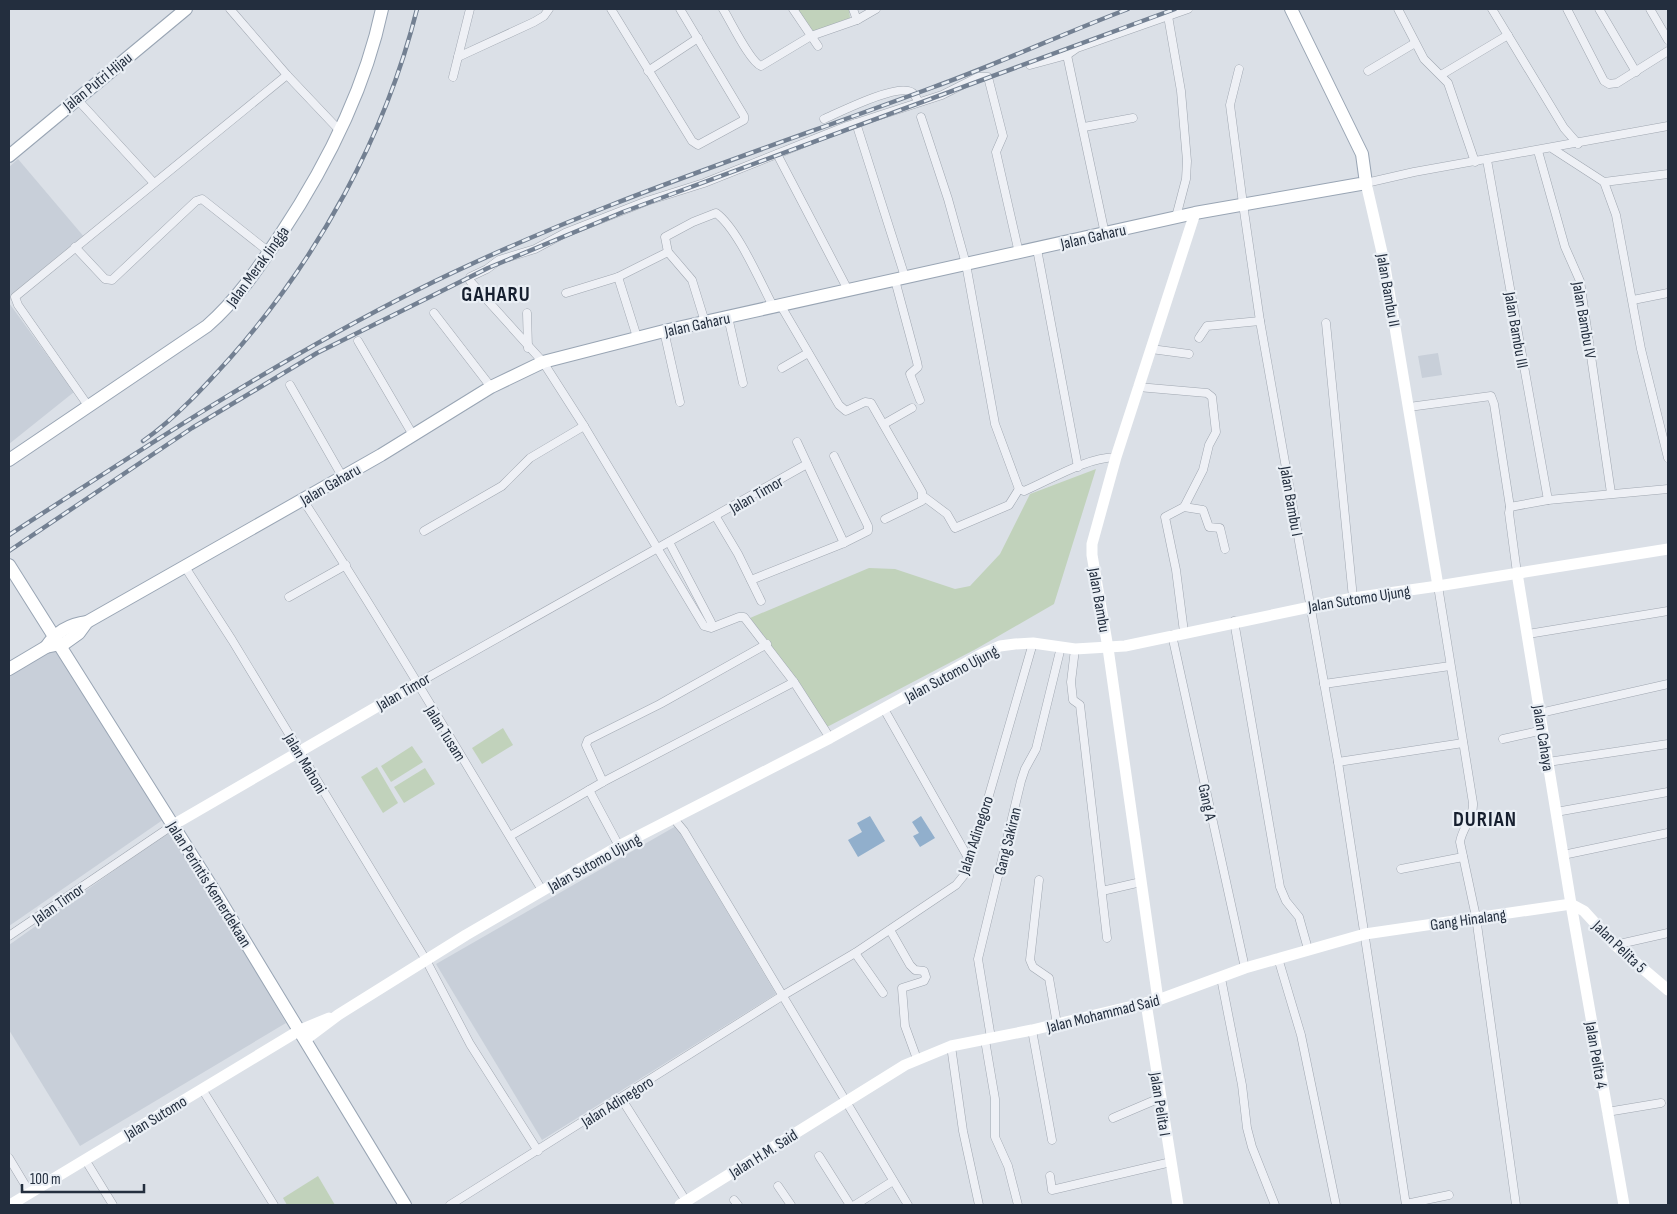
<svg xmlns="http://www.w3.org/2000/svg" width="1677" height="1214" font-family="'Sofia Sans Condensed',sans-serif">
<rect width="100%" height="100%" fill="#dbe0e7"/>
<g fill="#c8cfd9">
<path d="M18,159L85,238L9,301V167Z"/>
<path d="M9,303L74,392L9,444Z"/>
<path d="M1438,353L1442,375L1422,378L1418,356Z"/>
<path d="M60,645L167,817L9,926V674Z"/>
<path d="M676,826L776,994L542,1140L436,964Z"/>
<path d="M174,828L286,1023L80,1146L9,1030V945Z"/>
</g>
<g fill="#c1d2bb">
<path d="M797,9H849L850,18L812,32Z"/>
<path d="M1096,469L1054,604L976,649L827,727L799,682L750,618L869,568L895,569L955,589L970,586L1000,554L1030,494Z"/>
<path d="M503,728L513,745L482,764L472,748Z"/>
<path d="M412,746L423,762L391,782L381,766Z"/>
<path d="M377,767L398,803L383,813L361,777Z"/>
<path d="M425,768L435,784L404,803L394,787Z"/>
<path d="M318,1176L335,1205H287L283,1198Z"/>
</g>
<g fill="#91afcc">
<path d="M870,816L885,841L858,857L848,840L862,832L857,823Z"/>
<path d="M921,816L935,838L920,847L913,836L919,833L912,822Z"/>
</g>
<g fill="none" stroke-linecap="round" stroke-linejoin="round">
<g stroke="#a0a7b1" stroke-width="9">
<g id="street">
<path d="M230,9L287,75L340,131"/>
<path d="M611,9L692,141L698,145L744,120V116L680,9"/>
<path d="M723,9C730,20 750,62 761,66L811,36L857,20"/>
<path d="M793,9L818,46"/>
<path d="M853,9L857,20L876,9"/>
<path d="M1398,9L1424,59L1448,83L1475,162"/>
<path d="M1492,9L1564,128L1578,144"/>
<path d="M1567,9L1604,81L1609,84L1617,83L1668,51"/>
<path d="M1599,9L1636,72"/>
<path d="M1650,9L1668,40"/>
<path d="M1168,16L1181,91L1187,161L1186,179L1176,217"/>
<path d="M1067,55L1105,234"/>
<path d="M458,57L534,22L544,16L549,9"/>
<path d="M1030,65L1067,55L1077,48L1188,9"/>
<path d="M1239,69L1230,105L1243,204L1260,321L1338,762L1406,1205"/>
<path d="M648,71L698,38"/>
<path d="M1368,71L1415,43"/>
<path d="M1441,75L1508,35"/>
<path d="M453,77L470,9"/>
<path d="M76,98L153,182"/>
<path d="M921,117L948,199L966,264L995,424L1019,489"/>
<path d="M824,119C840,112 892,86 908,91C914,92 916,97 918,101"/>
<path d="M856,123L905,277"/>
<path d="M1084,127L1133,118"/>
<path d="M1553,149L1604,182L1668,174"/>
<path d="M1538,151L1565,247L1580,281L1611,493"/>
<path d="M777,154L848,290"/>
<path d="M1487,160L1548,500"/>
<path d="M1604,182L1616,215L1641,349L1668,458"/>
<path d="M1366,183L1414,172L1668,126"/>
<path d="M75,247L105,279L112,280L196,201L202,199L269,252"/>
<path d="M1037,249L1078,467"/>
<path d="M618,277L637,337"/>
<path d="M895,280L917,362L918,367L910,374L920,400"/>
<path d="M566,293L618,277L668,252"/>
<path d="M1633,300L1668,293"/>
<path d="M781,306L839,405L846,411L865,402L871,403L922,492V501L885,519"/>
<path d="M434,313L491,387"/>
<path d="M527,313L528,348"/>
<path d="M728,317L743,383"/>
<path d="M705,322L692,280L668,252L665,237L693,222L716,213C738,229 760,282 774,308"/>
<path d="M1326,323L1353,598"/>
<path d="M664,331L680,402"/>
<path d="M1199,338L1207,326L1260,321"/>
<path d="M358,341L413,435"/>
<path d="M1151,349L1189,354"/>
<path d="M782,368L808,353"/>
<path d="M290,385L342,476"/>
<path d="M1138,387L1207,393L1212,397L1216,432L1209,445L1203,470L1184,507L1165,517L1176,570L1184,632"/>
<path d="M89,407L18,305L15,297L287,75"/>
<path d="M1409,407L1491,396L1494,404L1510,507"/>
<path d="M884,424L912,408"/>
<path d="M797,442L844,543"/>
<path d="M1019,489L1024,491C1052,479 1085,458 1116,457"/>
<path d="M923,496L947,514L955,528L1009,505L1019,489"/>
<path d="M303,500C386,627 463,760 542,890"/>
<path d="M1184,507L1203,510L1209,527L1220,528L1225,549"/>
<path d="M716,517L738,554L761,601"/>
<path d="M424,531L502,486L530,458L584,426"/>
<path d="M669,542L711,622"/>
<path d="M185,567L232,640L426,960L470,1044L538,1151"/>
<path d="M1517,573L1509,513L1510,507L1548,500L1668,489"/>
<path d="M751,580L844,543L868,531V526L834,456"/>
<path d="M1438,586L1473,803C1474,818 1462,828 1460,842L1476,917L1516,1205"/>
<path d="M289,597L346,565"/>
<path d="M1234,621L1280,887L1286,901L1299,917L1308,949"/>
<path d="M1528,634L1668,611"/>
<path d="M1172,635L1245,968"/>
<path d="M1075,649L1071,682L1073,700L1080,705L1107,938"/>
<path d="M416,684L807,464"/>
<path d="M1324,684L1450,666"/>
<path d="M884,709L970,861"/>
<path d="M1540,713L1668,684"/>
<path d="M830,738L794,682L744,617H739L711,628L704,626L584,426L543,362L470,281V277L487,269L499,260L535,249L565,233L647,201L704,183L847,126L942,95L978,77H988L1003,136L996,152L1019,253"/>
<path d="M1503,739L1543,730"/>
<path d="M1338,762L1463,743"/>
<path d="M1548,762L1668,744"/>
<path d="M603,782L586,745L588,740L660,704L767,644"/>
<path d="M589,790L619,846"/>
<path d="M1556,812L1668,792"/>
<path d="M674,819L684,831L908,1205"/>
<path d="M510,836L603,782L794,682"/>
<path d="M1563,855L1668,833"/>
<path d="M1401,869L1463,857"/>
<path d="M1039,880L1030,960L1033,967L1049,978L1057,1024"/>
<path d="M1102,891L1141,882"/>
<path d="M890,930L910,965L915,970L924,971L926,977L924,981L902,988L905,1026L917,1059"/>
<path d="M9,936L173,825"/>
<path d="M1615,945L1668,933"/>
<path d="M855,953L883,993"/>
<path d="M1278,958L1301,1035L1336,1205"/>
<path d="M1221,978L1242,1085L1247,1128L1252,1147L1275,1205"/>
<path d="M1032,1030L1052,1140"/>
<path d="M991,1038L978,959L1021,781L1025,769L1036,749L1061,647"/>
<path d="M985,1040L995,1099V1137L1008,1166L1018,1205"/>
<path d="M951,1046L963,1131L979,1205"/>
<path d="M202,1089L274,1205"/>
<path d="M621,1098L686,1201"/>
<path d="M1607,1112L1661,1103"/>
<path d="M1113,1118L1160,1098"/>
<path d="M819,1156L850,1205"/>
<path d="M9,1158L30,1193"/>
<path d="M86,1161L113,1205"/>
<path d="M1050,1176L1052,1190L1171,1162"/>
<path d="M778,1186L791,1205"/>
<path d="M734,1200L738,1205"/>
<path d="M1406,1204L1449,1195"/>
<path d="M450,1205L782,996L855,953L956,885L965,874L970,861L1033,643"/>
<path d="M855,1205L893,1181"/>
</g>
</g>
<g stroke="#99a5b4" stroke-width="14">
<g id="primary">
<path d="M9,156L186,9"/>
<path d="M9,460L207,326C237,300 259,267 281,234C326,166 365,90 382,9"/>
<path d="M9,565L215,892L405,1205"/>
<path d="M46,647C56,632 69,624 87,622L381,455L491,387L543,362L664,331L1195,213L1366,183L1362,154L1291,9"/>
<path d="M9,669L46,647L65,643L79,633L87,622"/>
</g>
</g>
<use href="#street" stroke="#eef0f5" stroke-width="8"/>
<g stroke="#fff" stroke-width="11">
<path d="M1366,183L1384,261L1438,586"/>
<path d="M1517,573L1571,904L1624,1205"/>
<path d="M173,825L416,684"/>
<path d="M1571,904L1584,911L1615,945L1668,990"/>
<path d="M1158,1000L1108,648L1092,555V544L1116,457L1195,213"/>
<path d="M1146,1003L1178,1205"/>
<path d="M306,1039L338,1015L466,935L619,846L830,738L982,654L1000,646L1015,644L1033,643L1075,649L1125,646L1353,598L1438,586L1668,549"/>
<path d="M10,1205L300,1030L329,1018"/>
<path d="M680,1205L905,1065L951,1046L1032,1030L1158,1000L1245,968L1365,934L1571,904"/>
</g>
<use href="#primary" stroke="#fff" stroke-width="12"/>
<g stroke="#738092" stroke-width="4.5">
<g id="rail">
<path d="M143,441C177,417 204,387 231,357C318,258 385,137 417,9"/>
<path d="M9,535C142,449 274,362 415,291C581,208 758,152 931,88C998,64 1062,34 1128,9"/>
<path d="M9,551L192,428L317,353L488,268L623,212L1175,9"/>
</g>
</g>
<use href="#rail" stroke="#eaeff5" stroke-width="2.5" stroke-dasharray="8" stroke-linecap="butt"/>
</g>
<g text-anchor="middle" stroke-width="4.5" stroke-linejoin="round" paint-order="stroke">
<g font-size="16" fill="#232e3e" stroke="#eaeff5">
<text transform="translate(97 81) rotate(-39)" y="6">Jalan Putri Hijau</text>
<text transform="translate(1093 236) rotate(-13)" y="6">Jalan Gaharu</text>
<text transform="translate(257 266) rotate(-54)" y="6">Jalan Merak Jingga</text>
<text transform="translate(1389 290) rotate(80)" y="6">Jalan Bambu II</text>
<text transform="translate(1585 320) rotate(80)" y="6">Jalan Bambu IV</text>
<text transform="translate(697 324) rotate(-12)" y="6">Jalan Gaharu</text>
<text transform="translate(1517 330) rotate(80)" y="6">Jalan Bambu III</text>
<text transform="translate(330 484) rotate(-30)" y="6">Jalan Gaharu</text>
<text transform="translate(756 494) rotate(-30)" y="6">Jalan Timor</text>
<text transform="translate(1292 501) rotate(80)" y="6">Jalan Bambu I</text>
<text transform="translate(1359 598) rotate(-9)" y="6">Jalan Sutomo Ujung</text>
<text transform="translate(1100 600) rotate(80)" y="6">Jalan Bambu</text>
<text transform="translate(951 673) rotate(-28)" y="6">Jalan Sutomo Ujung</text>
<text transform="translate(403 691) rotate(-30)" y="6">Jalan Timor</text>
<text transform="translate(446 733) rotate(58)" y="6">Jalan Tusam</text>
<text transform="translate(1544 738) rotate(81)" y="6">Jalan Cahaya</text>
<text transform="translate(306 763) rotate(59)" y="6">Jalan Mahoni</text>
<text transform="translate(1208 802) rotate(78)" y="6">Gang A</text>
<text transform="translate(975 835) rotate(-72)" y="6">Jalan Adinegoro</text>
<text transform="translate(1007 841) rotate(-76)" y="6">Gang Sakiran</text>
<text transform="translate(594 862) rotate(-29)" y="6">Jalan Sutomo Ujung</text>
<text transform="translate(210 884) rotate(58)" y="6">Jalan Perintis Kemerdekaan</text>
<text transform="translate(58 903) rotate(-35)" y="6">Jalan Timor</text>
<text transform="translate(1468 919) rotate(-8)" y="6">Gang Hinalang</text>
<text transform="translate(1620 946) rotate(44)" y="6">Jalan Pelita 5</text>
<text transform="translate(1103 1013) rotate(-14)" y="6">Jalan Mohammad Said</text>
<text transform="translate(1597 1055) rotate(80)" y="6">Jalan Pelita 4</text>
<text transform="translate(617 1101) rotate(-32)" y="6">Jalan Adinegoro</text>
<text transform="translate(1161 1104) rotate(81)" y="6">Jalan Pelita I</text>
<text transform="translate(155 1117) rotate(-31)" y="6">Jalan Sutomo</text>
<text transform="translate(763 1153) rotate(-32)" y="6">Jalan H.M. Said</text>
</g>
<g font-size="21" font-weight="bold" letter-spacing="1" fill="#161f2f" stroke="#eaeff5">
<text x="496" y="301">GAHARU</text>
<text x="1485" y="826">DURIAN</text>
</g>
</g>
<rect width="1677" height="1214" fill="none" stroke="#232e3e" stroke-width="20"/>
<path d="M22 1184v8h122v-8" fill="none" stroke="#232e3e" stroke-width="2.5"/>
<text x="30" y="1184" font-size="15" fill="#232e3e" stroke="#eaeff5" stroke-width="4" paint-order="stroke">100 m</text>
</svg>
